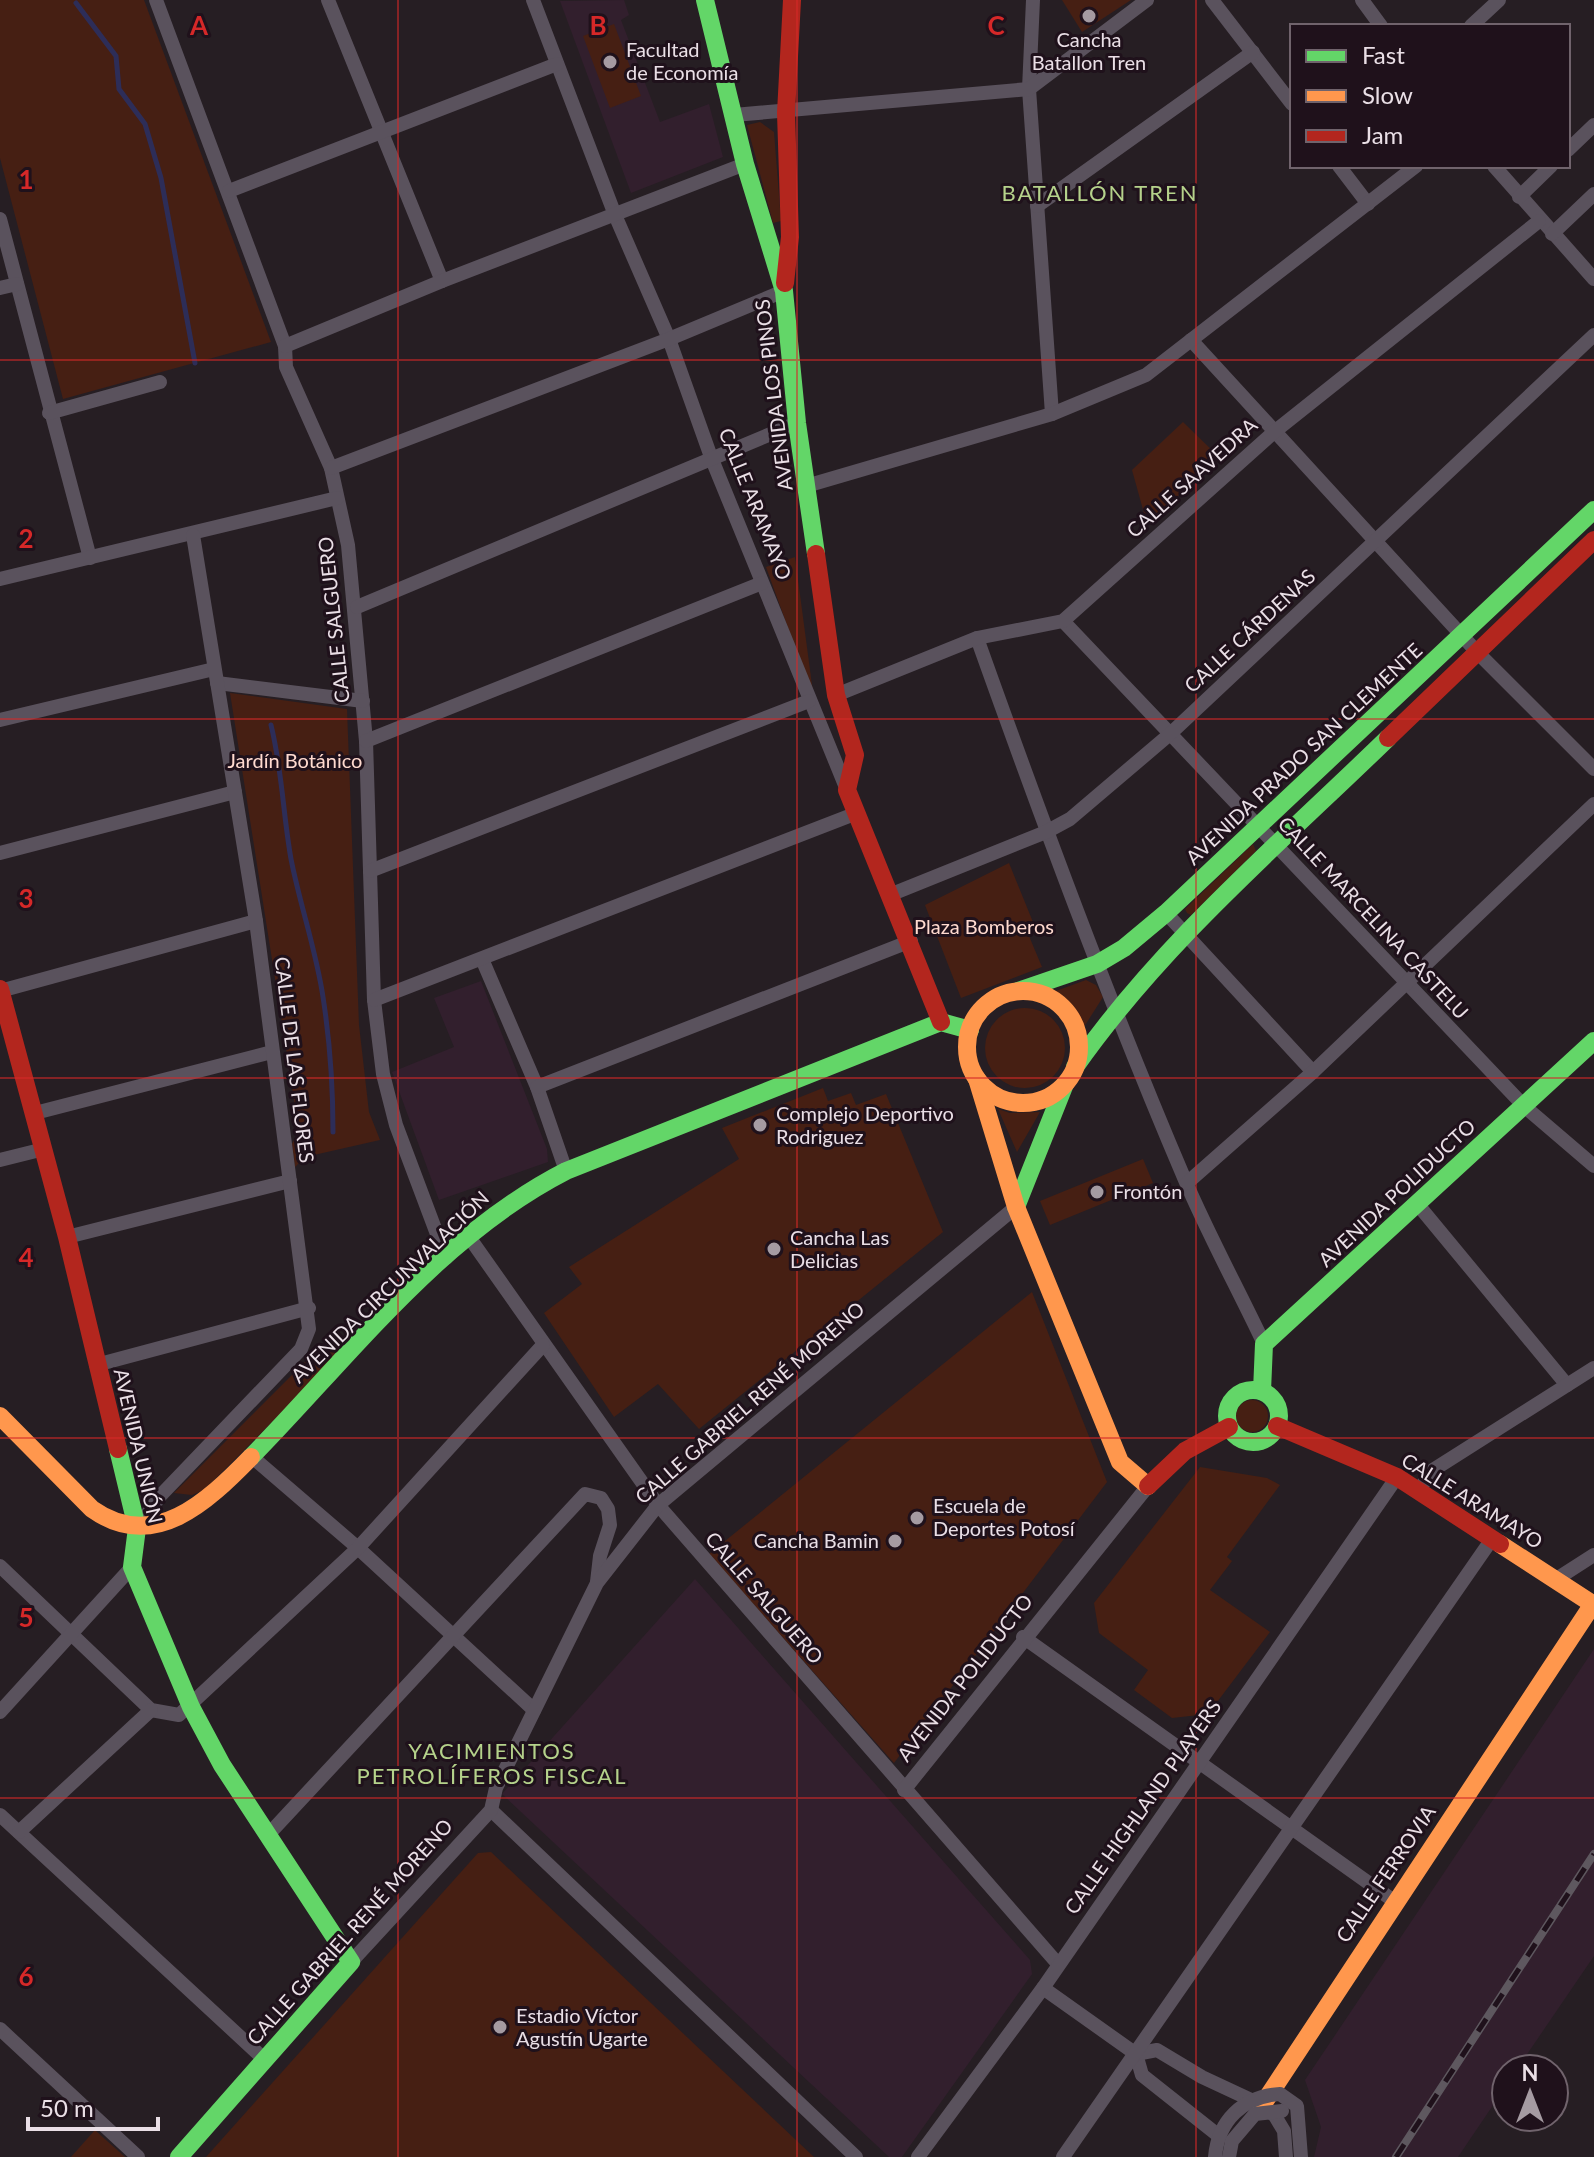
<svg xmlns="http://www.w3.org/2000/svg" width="1594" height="2157" font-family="Lato,sans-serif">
<rect width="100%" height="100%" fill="#261e23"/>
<g fill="#321f2d">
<path d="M624,0L629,15L621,20L660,122L709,104L723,157L631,193L560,1Z"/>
<path d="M481,981L547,1149L548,1162L439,1200L392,1072L454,1047L434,998Z"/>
<path d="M695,1579L1030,1960L1032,1974L902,2157H889L502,1794Z"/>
<path d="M1594,1649V1956L1517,2069H1506V2086L1458,2157H1314L1321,2127L1305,2080Z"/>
</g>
<g fill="#461f13">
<path d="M0,0H144L271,342L63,399L0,158Z"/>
<path d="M1062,0H1131L1082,32Z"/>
<path d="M614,24L641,96L610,108L583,36Z"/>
<path d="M760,122L774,132L781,221L773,223L747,125Z"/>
<path d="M1183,422L1220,458L1147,524L1132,470Z"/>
<path d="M795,557L814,700L766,567Z"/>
<path d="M230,693L347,709L359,1025L369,1112L380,1140L305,1157L295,1167L292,1144L299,1131Z"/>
<path d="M1253,844L1256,851L1191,915L1187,913L1185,909Z"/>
<path d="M1009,863L1035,927L1029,936L1042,967L961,998L925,905Z"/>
<path d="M1086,980L1096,985L1103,997L1084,1027L1067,1000L1053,992Z"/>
<circle cx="1025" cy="1048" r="40"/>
<path d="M823,1088L828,1101L851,1093L856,1105L886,1094L943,1232L699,1429L658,1384L614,1417L544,1313L582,1284L569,1267L739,1159L722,1128Z"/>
<path d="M998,1109L1010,1113L1040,1112L1017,1152Z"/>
<path d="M1143,1159L1153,1183L1050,1225L1040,1201Z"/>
<path d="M1032,1292L1107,1482L894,1763L709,1554Z"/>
<path d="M325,1342L343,1351L204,1490L192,1495L174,1493Z"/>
<circle cx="1252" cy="1416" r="16"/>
<path d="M1200,1467L1267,1478L1280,1485L1227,1557L1232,1561L1210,1590L1270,1632L1208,1714L1172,1718L1134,1690L1148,1670L1099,1633L1094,1603Z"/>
<path d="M491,1852L814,2157H206L478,1853Z"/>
<path d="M95,2130L97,2132L125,2157H71Z"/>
</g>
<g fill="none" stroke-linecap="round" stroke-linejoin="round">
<g stroke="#2d2d58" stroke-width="5">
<path d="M76,3L116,56L119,89L145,124L161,178L195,363"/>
<path d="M271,725C282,769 283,814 291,859C300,905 316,950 323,997C330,1042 333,1086 333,1132"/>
</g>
<g stroke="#5a525d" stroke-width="14">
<path d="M156,0L285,346L286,367L331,468L348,545L366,741L374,1000L383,1074L396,1125L446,1258"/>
<path d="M328,0L442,281"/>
<path d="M533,0L615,215L669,339L711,457L847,790"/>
<path d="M1033,0L1029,89L1052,414"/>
<path d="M1212,0L1292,104"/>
<path d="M1362,0L1381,26"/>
<path d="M1471,26L1499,0"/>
<path d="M734,115L1029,89L1147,0"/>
<path d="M1568,150L1594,125"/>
<path d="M1339,166L1368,204"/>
<path d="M1494,166L1594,279"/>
<path d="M229,191L557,64"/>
<path d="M1519,197L1551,166"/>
<path d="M1037,206L1253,52"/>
<path d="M0,219L90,558"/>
<path d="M1552,234L1594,194"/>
<path d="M0,288L17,284"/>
<path d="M1191,340L1477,652L1594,769"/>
<path d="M285,346L442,281L745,164"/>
<path d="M49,413L160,382"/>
<path d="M331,468L669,339L784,291"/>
<path d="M806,486L1052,414L1146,375L1416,166"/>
<path d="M0,579L337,498"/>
<path d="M357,607L797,423"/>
<path d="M1063,621L1524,1106L1594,1166"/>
<path d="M977,638C1042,820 1109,1002 1185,1180C1209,1236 1238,1289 1264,1344"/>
<path d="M217,683L363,701"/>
<path d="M836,695L977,638L1063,621L1274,432L1539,221"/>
<path d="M0,720L214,669"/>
<path d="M366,741L762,583"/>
<path d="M0,853L235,792"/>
<path d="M370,871L809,701"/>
<path d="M892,894L1046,832L1070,819L1170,734L1594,335"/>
<path d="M1166,913L1313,1072"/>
<path d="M482,959L537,1087L566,1171"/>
<path d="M0,991L256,921"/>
<path d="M374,1000L857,813"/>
<path d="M537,1087L911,941"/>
<path d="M35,1113L272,1052"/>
<path d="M0,1160L44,1149"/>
<path d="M1187,1183L1313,1072L1594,804"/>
<path d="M1419,1206L1567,1385"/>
<path d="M67,1237L290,1181"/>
<path d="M469,1237L658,1505L1058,1964"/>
<path d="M96,1365L309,1308"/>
<path d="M251,1456L358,1548L534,1710"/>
<path d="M1418,1491L1433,1470L1594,1368"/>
<path d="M137,1528L161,1495L301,1349L309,1329L256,921L193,535"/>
<path d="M0,1566L151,1710L179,1715L358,1548L543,1345"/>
<path d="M1555,1580L1594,1555"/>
<path d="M1023,1637L1394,1901"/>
<path d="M0,1712L132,1567"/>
<path d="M904,1790L1148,1486"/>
<path d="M491,1810L856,2157"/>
<path d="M0,1815L264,2059"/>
<path d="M19,1832L151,1710"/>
<path d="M268,1835L585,1494L601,1498L608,1509L610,1525L600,1556L597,1582"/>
<path d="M351,1962L491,1810L496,1788L597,1583L658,1505L1016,1207"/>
<path d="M1043,1988L1136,2054L1142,2075L1219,2136"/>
<path d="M0,2029L138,2157"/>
<path d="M1136,2054L1157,2050L1202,2077L1262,2105L1275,2116L1284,2131L1286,2157"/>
<path d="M918,2157L1043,1988L1397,1477"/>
<path d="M1063,2157L1492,1539"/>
</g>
<g stroke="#63d668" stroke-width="18">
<path d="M705,0L745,164L784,291L797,423L816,554"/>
<path d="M1018,991L1097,964L1124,948L1166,913L1594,510"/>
<path d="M1075,1067C1162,943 1280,843 1388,738"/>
<path d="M1016,1207L1065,1084"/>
<circle cx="1253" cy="1416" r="26"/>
<path d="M1262,1391L1264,1344L1594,1041"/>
<path d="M118,1449L137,1528L132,1567L191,1707L222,1765L351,1962L179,2157"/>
<path d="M251,1457C349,1357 439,1236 566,1171L941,1022L970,1030"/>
</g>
<g stroke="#ff974d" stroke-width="18">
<circle cx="1023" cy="1047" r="56"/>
<path d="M977,1079L1016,1207L1120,1462L1148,1486"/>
<path d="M0,1416L92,1509C154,1553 207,1502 251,1457"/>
<path d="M1500,1544L1594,1605"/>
<path d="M1259,2110L1593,1604"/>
</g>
<g stroke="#b3261e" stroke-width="18">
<path d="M785,283L790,237L786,113L792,0"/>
<path d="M816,554L836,695L855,755L847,790L941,1022"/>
<path d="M1388,738L1594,540"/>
<path d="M0,989L67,1237L118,1449"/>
<path d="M1277,1426L1397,1477L1500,1544"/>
<path d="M1148,1486L1185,1451L1229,1427"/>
</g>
<g stroke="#5e585f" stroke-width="8">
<path id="rail" d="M1396,2157L1594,1854"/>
</g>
<use href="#rail" stroke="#1f111b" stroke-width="5" stroke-dasharray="15" stroke-linecap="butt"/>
<g stroke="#5a525d" stroke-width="14">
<path d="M1215,2157C1218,2121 1243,2096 1280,2094L1297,2106L1301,2157"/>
<path d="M1229,2157L1232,2141L1255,2114L1282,2111"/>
</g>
</g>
<path fill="none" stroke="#d62828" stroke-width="2" stroke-opacity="0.55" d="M398,0V2157M797,0V2157M1196,0V2157M0,360H1594M0,719H1594M0,1078H1594M0,1438H1594M0,1798H1594"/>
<g fill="#a59ba2" stroke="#1f111b" stroke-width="3">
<circle cx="1089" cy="16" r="8"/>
<circle cx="610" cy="62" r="8"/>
<circle cx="760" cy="1125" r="8"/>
<circle cx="1097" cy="1192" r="8"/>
<circle cx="774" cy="1249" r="8"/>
<circle cx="917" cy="1518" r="8"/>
<circle cx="895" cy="1541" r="8"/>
<circle cx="500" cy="2027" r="8"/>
</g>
<g text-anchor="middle" stroke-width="6" stroke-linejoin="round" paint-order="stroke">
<g font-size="20" fill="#eadfe6" stroke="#1f111b" text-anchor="start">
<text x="1089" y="47" text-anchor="middle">Cancha<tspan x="1089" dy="23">Batallon Tren</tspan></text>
<text x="626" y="57">Facultad<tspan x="626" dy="23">de Economía</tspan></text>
<text x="776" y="1121">Complejo Deportivo<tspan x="776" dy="23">Rodriguez</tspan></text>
<text x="1113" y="1199">Frontón</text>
<text x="790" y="1245">Cancha Las<tspan x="790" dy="23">Delicias</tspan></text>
<text x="933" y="1513">Escuela de<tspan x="933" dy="23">Deportes Potosí</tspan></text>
<text x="879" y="1548" text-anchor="end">Cancha Bamin</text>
<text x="516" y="2023">Estadio Víctor<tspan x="516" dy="23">Agustín Ugarte</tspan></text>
</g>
<g font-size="20" fill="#eadfe6" stroke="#1f111b">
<text transform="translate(774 395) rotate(-97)" y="7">AVENIDA LOS PINOS</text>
<text transform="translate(1192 478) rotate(-42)" y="7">CALLE SAAVEDRA</text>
<text transform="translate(755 504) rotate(68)" y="7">CALLE ARAMAYO</text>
<text transform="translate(334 620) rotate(-96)" y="7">CALLE SALGUERO</text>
<text transform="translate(1250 631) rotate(-43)" y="7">CALLE CÁRDENAS</text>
<text transform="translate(1304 754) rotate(-43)" y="7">AVENIDA PRADO SAN CLEMENTE</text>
<text transform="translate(1373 918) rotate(47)" y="7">CALLE MARCELINA CASTELU</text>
<text transform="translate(294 1060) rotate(83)" y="7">CALLE DE LAS FLORES</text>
<text transform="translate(1397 1193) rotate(-43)" y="7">AVENIDA POLIDUCTO</text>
<text transform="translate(390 1287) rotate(-44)" y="7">AVENIDA CIRCUNVALACIÓN</text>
<text transform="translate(750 1403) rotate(-41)" y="7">CALLE GABRIEL RENÉ MORENO</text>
<text transform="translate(138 1446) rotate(77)" y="7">AVENIDA UNIÓN</text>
<text transform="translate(1472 1501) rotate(32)" y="7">CALLE ARAMAYO</text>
<text transform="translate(764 1598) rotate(49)" y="7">CALLE SALGUERO</text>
<text transform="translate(965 1678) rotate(-52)" y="7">AVENIDA POLIDUCTO</text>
<text transform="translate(1143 1807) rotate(-55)" y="7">CALLE HIGHLAND PLAYERS</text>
<text transform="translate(1386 1874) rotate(-56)" y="7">CALLE FERROVIA</text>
<text transform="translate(350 1932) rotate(-48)" y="7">CALLE GABRIEL RENÉ MORENO</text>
</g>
<g font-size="20" fill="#ffdacf" stroke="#1f111b">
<text x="295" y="768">Jardín Botánico</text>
<text x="984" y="934">Plaza Bomberos</text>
</g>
<g font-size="22" letter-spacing="2" fill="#b5d28b" stroke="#1f111b">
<text x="1100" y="201">BATALLÓN TREN</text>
<text x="492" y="1759">YACIMIENTOS<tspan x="492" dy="25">PETROLÍFEROS FISCAL</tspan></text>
</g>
</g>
<g font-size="26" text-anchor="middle" font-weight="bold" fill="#d62828" stroke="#1f111b" stroke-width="6" stroke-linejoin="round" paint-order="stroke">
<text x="199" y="35">A</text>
<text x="598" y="35">B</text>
<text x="996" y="35">C</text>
<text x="26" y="189">1</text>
<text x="26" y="548">2</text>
<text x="26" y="908">3</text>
<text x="26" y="1267">4</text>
<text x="26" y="1627">5</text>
<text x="26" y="1986">6</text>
</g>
<rect x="1290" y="24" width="280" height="144" fill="#1f111b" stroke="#70636c" stroke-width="2"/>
<rect x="1306" y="50" width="40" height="12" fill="#63d668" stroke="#70636c" stroke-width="2"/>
<text x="1362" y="64" font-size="24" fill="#eadfe6">Fast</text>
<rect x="1306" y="90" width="40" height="12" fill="#ff974d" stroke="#70636c" stroke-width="2"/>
<text x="1362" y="104" font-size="24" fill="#eadfe6">Slow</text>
<rect x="1306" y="130" width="40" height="12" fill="#b3261e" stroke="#70636c" stroke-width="2"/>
<text x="1362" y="144" font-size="24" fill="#eadfe6">Jam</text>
<g transform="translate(1530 2093)"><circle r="38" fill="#1f111b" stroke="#70636c" stroke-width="2"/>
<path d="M0-6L14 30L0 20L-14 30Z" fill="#a59ba2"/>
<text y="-12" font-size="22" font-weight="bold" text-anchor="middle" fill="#eadfe6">N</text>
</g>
<path d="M28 2117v12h130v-12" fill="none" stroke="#eadfe6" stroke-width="4"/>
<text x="40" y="2117" font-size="24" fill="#eadfe6" stroke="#1f111b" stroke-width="6" paint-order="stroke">50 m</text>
</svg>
